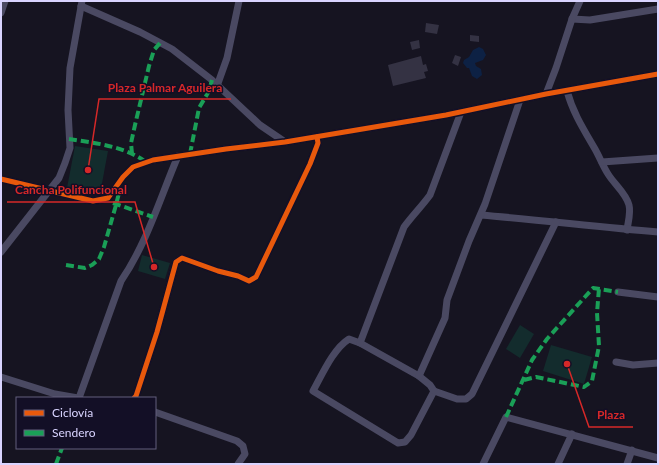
<svg xmlns="http://www.w3.org/2000/svg" width="659" height="465" font-family="Lato,sans-serif">
<rect width="100%" height="100%" fill="#161421"/>
<g fill="#132c2d">
<path d="M75,146L108,151L100,194L67,188Z"/>
<path d="M142,255L170,263L165,279L138,271Z"/>
<path d="M520,325L534,334L520,358L506,349Z"/>
<path d="M551,345L592,357L584,384L543,371Z"/>
</g>
<path fill="#0d2144" d="M479,47L483,49L486,55L483,60L475,63L476,66L481,69L482,75L477,79L472,76L469,68H467L463,63L464,60L469,57L473,50Z"/>
<g fill="#343243">
<path d="M426,23L439,25L437,34L425,32Z"/>
<path d="M470,35L479,36V42L470,41Z"/>
<path d="M419,40L420,48L412,50L410,42Z"/>
<path d="M455,55L461,57L458,66L452,63Z"/>
<path d="M421,56L423,65L426,64L428,71L424,72L426,78L393,86L388,65Z"/>
</g>
<g fill="none" stroke-linecap="round" stroke-linejoin="round">
<g stroke="#4a4962" stroke-width="7">
<path d="M81,6L140,32L172,49L212,80L260,125L285,142"/>
<path d="M1,13L5,1"/>
<path d="M572,19L590,20L658,9"/>
<path d="M217,86L227,58L239,1"/>
<path d="M567,91C573,113 584,130 595,149C600,158 603,166 608,174C614,184 626,193 629,205C631,213 628,222 627,230"/>
<path d="M546,94L556,68L572,19L580,1"/>
<path d="M602,162L658,158"/>
<path d="M1,179L93,201L108,198L123,177L133,167L153,160L226,149L285,142L446,115L546,94L658,74"/>
<path d="M481,215C540,220 599,227 658,232"/>
<path d="M1,252L59,178L65,163L70,148L68,110L70,68L82,1"/>
<path d="M618,292L658,297"/>
<path d="M349,339L360,343L419,376L430,385L434,391L411,435L405,442L398,443L313,391C322,375 333,349 349,339Z"/>
<path d="M360,343L404,227C412,216 422,206 430,195L461,112"/>
<path d="M616,362L633,365L658,363"/>
<path d="M419,376L445,318L447,300L469,241L485,204L520,100"/>
<path d="M1,377L55,394L78,398"/>
<path d="M434,391L457,399H466L472,394L556,222"/>
<path d="M79,398L121,281C147,243 160,198 178,156"/>
<path d="M134,398L136,396L157,332L176,262L182,258L218,271L238,276L249,281L256,277L310,164L318,143L317,137"/>
<path d="M155,412L237,441L243,446L245,454L238,464"/>
<path d="M483,464L506,417L658,458"/>
<path d="M558,464L572,434"/>
<path d="M627,464L632,450"/>
</g>
<g stroke="#1a9f57" stroke-width="4" stroke-dasharray="8 4" stroke-linecap="butt">
<path d="M69,139C95,143 124,146 146,162"/>
<path d="M132,154L131,143L135,125L149,66L154,50L160,43"/>
<path d="M190,154L199,108L209,91L212,80"/>
<path d="M113,203L153,217"/>
<path d="M66,265L85,268L92,265L99,259L104,247L116,205L119,193V185"/>
<path d="M524,380L536,377L584,387L592,381L599,346L597,313L599,288"/>
<path d="M506,417L532,360L547,339L593,288L618,292"/>
<path d="M56,464L62,448"/>
</g>
<g stroke="#130f26" stroke-width="8">
<g id="cycleway">
<path d="M1,179L93,201L108,198L123,177L133,167L153,160L226,149L285,142L446,115L546,94L658,74"/>
<path d="M134,398L136,396L157,332L176,262L182,258L218,271L238,276L249,281L256,277L310,164L318,143L317,137"/>
</g>
</g>
<use href="#cycleway" stroke="#e8590c" stroke-width="5"/>
</g>
<path fill="none" stroke="#d62828" stroke-width="1.5" d="M88 170L99 99H231M154 267L135 202H7M567 364L589 427H633"/>
<g fill="#d62828" stroke="#130f26" stroke-width="1.5">
<circle cx="88" cy="170" r="4"/>
<circle cx="154" cy="267" r="4"/>
<circle cx="567" cy="364" r="4"/>
</g>
<g font-size="12" text-anchor="middle" font-weight="bold" fill="#d62828" stroke="#130f26" stroke-width="3" stroke-linejoin="round" paint-order="stroke">
<text x="165" y="92">Plaza Palmar Aguilera</text>
<text x="71" y="194">Cancha Polifuncional</text>
<text x="611" y="419">Plaza</text>
</g>
<rect width="659" height="465" fill="none" stroke="#d9d4ff" stroke-width="4"/>
<rect x="16" y="397" width="140" height="52" fill="#130f26" stroke="#625e7d"/>
<rect x="24" y="410" width="20" height="6" fill="#e8590c" stroke="#625e7d"/>
<text x="52" y="417" font-size="12" fill="#d9d4ff">Ciclovía</text>
<rect x="24" y="430" width="20" height="6" fill="#1a9f57" stroke="#625e7d"/>
<text x="52" y="437" font-size="12" fill="#d9d4ff">Sendero</text>
</svg>
